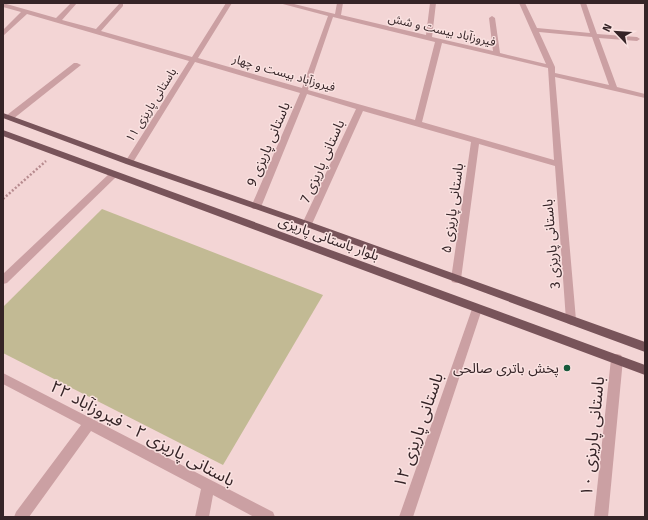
<svg xmlns="http://www.w3.org/2000/svg" width="648" height="520" font-family="'Fira Sans','Noto Sans Arabic',sans-serif">
<rect width="100%" height="100%" fill="#f3d5d5"/>
<path fill="#c2ba94" d="M102,209L323,295L223,465L3,353V307Z"/>
<g fill="none" stroke-linecap="round" stroke-linejoin="round">
<path stroke="#b78b8f" stroke-width="2.5" stroke-dasharray="2 2" stroke-linecap="butt" d="M3,199L46,161"/>
<g fill="#cba0a3" fill-rule="evenodd">
<path d="M3,3L56,18L71,3H77L62,20L96,29L119,4H123V6L101,31L192,57L226,3H232L198,58L302,88L328,16L279,3H290L335,14L337,3H343L341,15L426,35L430,3H436L432,37L493,51L489,18L492,16L495,18L500,53L546,64L519,3H525L537,28L590,33L580,3H586L597,34L637,37L640,39L637,41L599,38L617,87L645,94V98L555,77L576,320L575,323L571,325L567,323L566,320L555,166L479,144L461,279L460,282L456,283L452,282L451,279L471,142L363,111L312,224L307,227L302,224L356,109L307,94L261,207L259,209H253L251,207L300,93L195,62L132,164H126L125,162L189,61L27,14L3,36V30L21,12L3,7ZM333,17L435,42L415,120L308,90ZM539,32L592,37L609,85L555,73V67ZM442,43L548,68L554,160L422,122Z"/>
<path d="M74,63H77L81,65L13,119H7V115Z"/>
<path d="M113,172L116,173L117,175L116,177L7,283L3,284V274L110,173Z"/>
<path d="M477,305L481,306L482,309L413,517H399L472,309L473,306Z"/>
<path d="M617,354L621,355L623,359L608,517H594L611,359L613,355Z"/>
<path d="M3,373L273,512L275,517H254L213,495L209,517H195L201,489L91,431L29,517H14L16,512L81,425L3,384Z"/>
</g>
<g fill="#78545a" fill-rule="evenodd">
<path d="M3,113L132,160L310,222L645,342V352L304,226L126,164L3,118Z"/>
<path d="M3,130L645,365V375L3,136Z"/>
</g>
</g>
<circle fill="#17593b" stroke="#fae2e1" stroke-width="1.5" cx="567" cy="368" r="4"/>
<g text-anchor="middle" stroke-width="3" stroke-linejoin="round" paint-order="stroke">
<g font-size="12" fill="#352427" stroke="#fae2e1">
<text transform="translate(442 30) rotate(13)" y="4">فیروزآباد بیست و شش</text>
<text transform="translate(284 73) rotate(16)" y="4">فیروزآباد بیست و چهار</text>
<text transform="translate(151 105) rotate(-58)" y="4">باستانی پاریزی ۱۱</text>
</g>
<g font-size="14" fill="#352427" stroke="#fae2e1">
<text transform="translate(268 144) rotate(-67)" y="5">باستانی پاریزی 9</text>
<text transform="translate(322 161) rotate(-66)" y="5">باستانی پاریزی 7</text>
<text transform="translate(452 208) rotate(-82)" y="5">باستانی پاریزی ۵</text>
<text transform="translate(329 238) rotate(20)" y="5">بلوار باستانی پاریزی</text>
<text transform="translate(551 244) rotate(-95)" y="5">باستانی پاریزی 3</text>
</g>
<g font-size="14" fill="#352427" stroke="#fae2e1" text-anchor="end">
<text x="559" y="373">پخش باتری صالحی</text>
</g>
<g font-size="17" fill="#352427" stroke="#fae2e1">
<text transform="translate(418 430) rotate(-71)" y="6">باستانی پاریزی ۱۲</text>
<text transform="translate(143 433) rotate(28)" y="6">باستانی پاریزی ۲ - فیروزآباد ۲۲</text>
<text transform="translate(592 436) rotate(-84)" y="6">باستانی پاریزی ۱۰</text>
</g>
</g>
<rect width="648" height="520" fill="none" stroke="#352427" stroke-width="8"/>
<g transform="translate(616 32) rotate(295)" stroke="#fae2e1" stroke-width="3" paint-order="stroke">
<path d="M0-3L7 15L0 10L-7 15Z" fill="#352427"/>
<text y="-6" font-size="11" font-weight="bold" text-anchor="middle" fill="#352427">N</text>
</g>
</svg>
